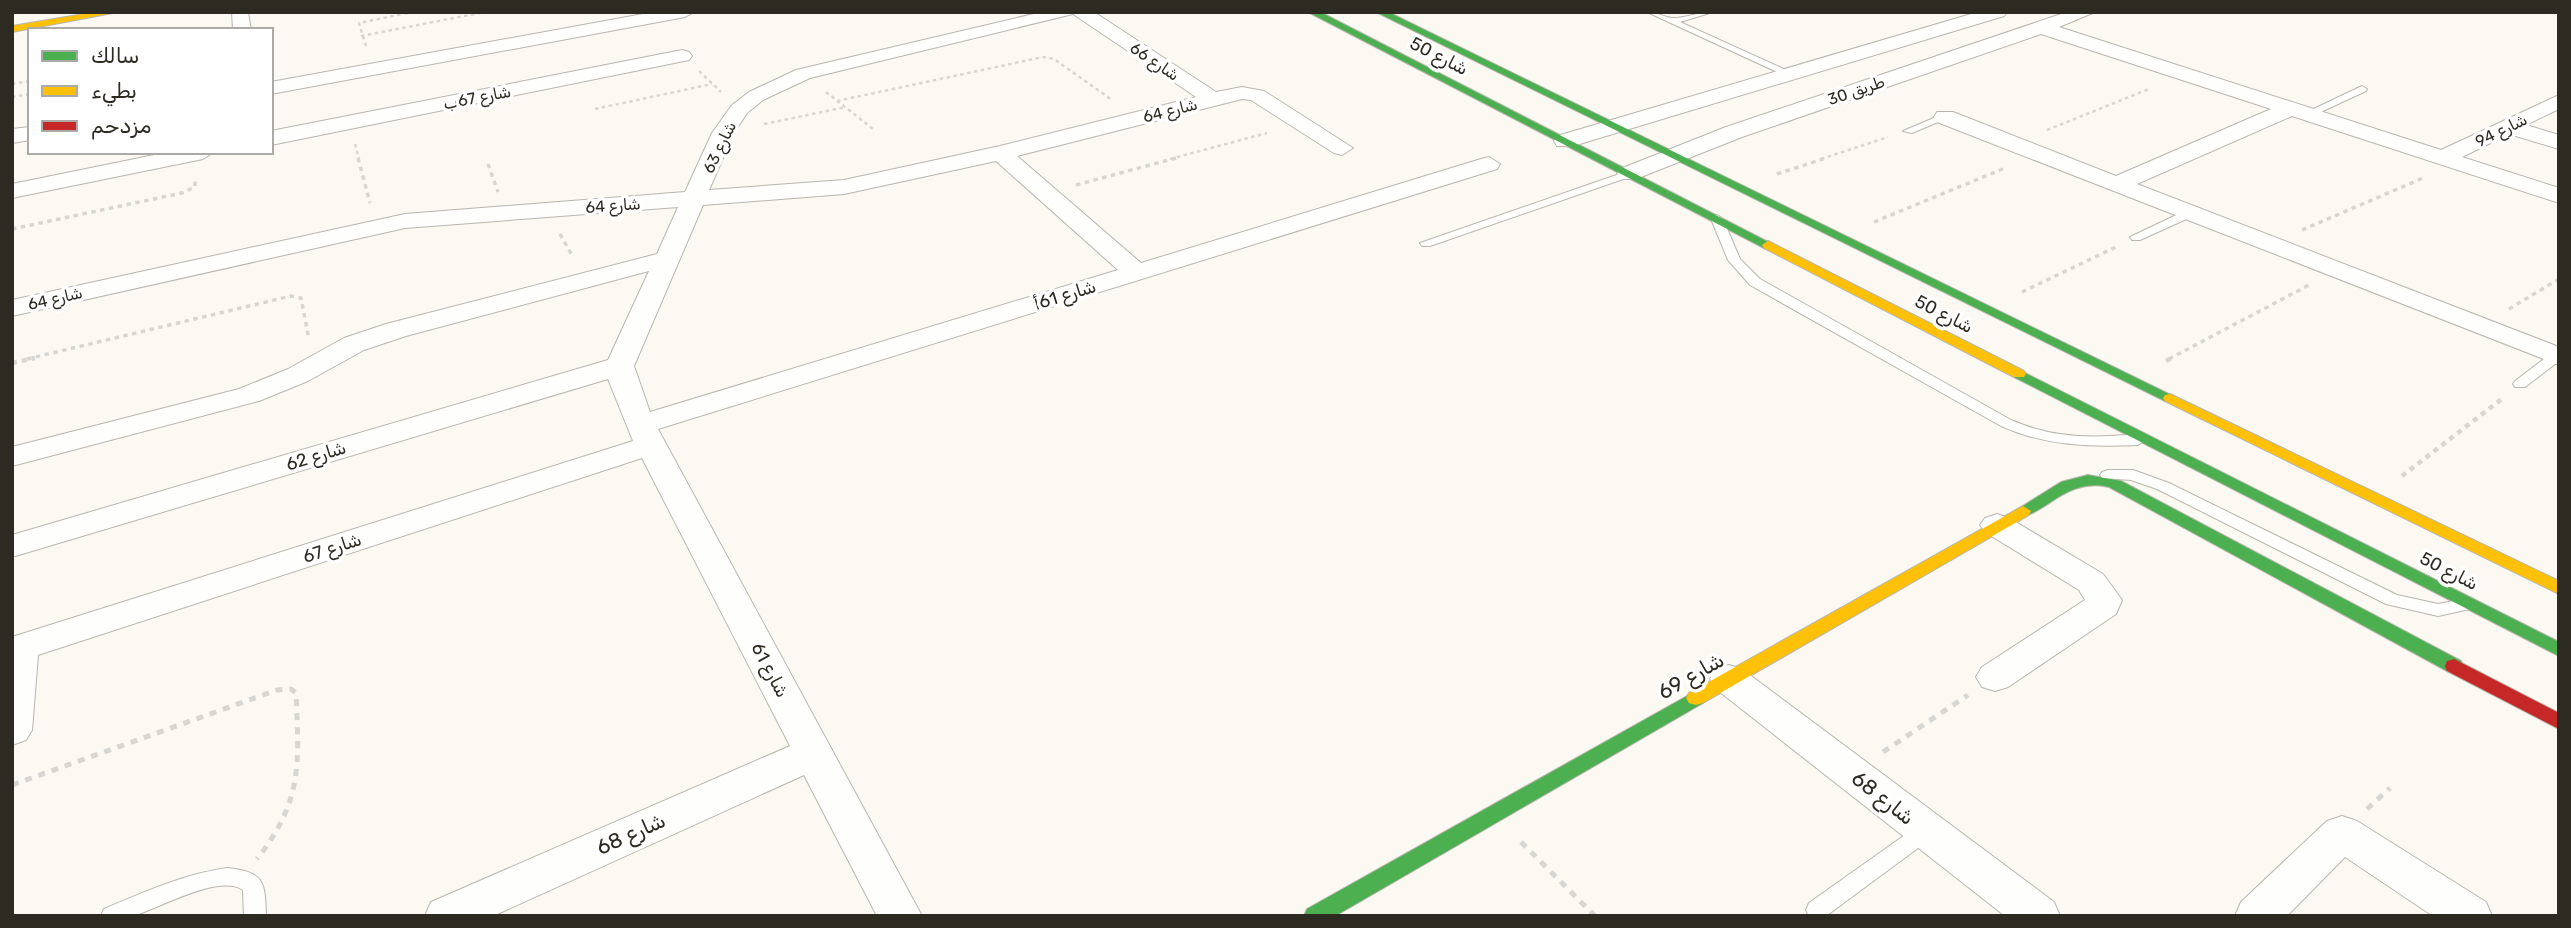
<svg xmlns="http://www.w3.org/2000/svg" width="2571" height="928" font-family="Rubik,'Noto Sans Arabic',sans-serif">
<rect width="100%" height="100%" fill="#fbf9f1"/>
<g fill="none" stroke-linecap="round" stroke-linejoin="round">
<g stroke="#b8b6ae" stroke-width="2">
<g id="lane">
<path d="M1647,12C1657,12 1665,18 1674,18C1686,18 1699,12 1713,12L1680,22L1797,75L1788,77Z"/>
<path d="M2362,86L2367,89L2366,91L2312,116L2303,114Z"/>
<path d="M1941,115L1950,117L1912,133L1903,131Z"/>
<path d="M1628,171L1632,172V176L1430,246H1422L1420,243Z"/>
<path d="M2189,209L2193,210V216L2140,240H2132L2130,237Z"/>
<path d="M1717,215L1723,219L1740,259L1760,279L2011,420C2043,434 2074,438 2109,436C2120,436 2137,432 2146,440L2138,445C2090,447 2045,446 2001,426L1750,285L1728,260L1711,219Z"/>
<path d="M2559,352V361L2525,387H2515L2513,384L2515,381L2552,353Z"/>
<path d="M2108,470H2133L2169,483L2397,595L2438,604L2464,599L2470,601L2473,605L2470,609L2438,616L2386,604L2157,489L2131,480L2102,478L2100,475L2102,472Z"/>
<path d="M1926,822L1933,825L1937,831L1933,837L1826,916H1809L1806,910L1809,903L1919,825Z"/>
<path d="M227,868C265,872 265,882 266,916H244L243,890C220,874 163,906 139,914C128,918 113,916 101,916L104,909C144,892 184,874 227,868Z"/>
</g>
</g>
<g stroke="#b8b6ae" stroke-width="2">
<g id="street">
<path d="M232,12H248L251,30H233Z"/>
<path d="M654,12H694L685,17L271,94V82Z"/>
<path d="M1042,12H1094L1216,92L1242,87L1264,91L1353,148L1342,155L1334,153L1251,100L1242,99L1017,156L1141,263L1481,159L1489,157L1500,164L1497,169L658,429L922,916H877L804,775L493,916H425L431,902L790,746L642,458L38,655L32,730L26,740L12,745V637L633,441L608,379L12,557V535L608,360L649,271L406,336L364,350L308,381L259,401L12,466V447L239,389L288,369L344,338L386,324L657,254L678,207L405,228L12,316V300L405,214L685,192L712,133L732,105L749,92L796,70ZM1073,14L1196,97L1000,146L844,180L709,190L734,133L747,113L763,100L810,78ZM996,161L1118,270L650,412L634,366L703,205L844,194Z"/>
<path d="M1978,12H2007L2004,16L1573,146H1557L1554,141L1557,136Z"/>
<path d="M2067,12H2095L2059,27L2441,150L2559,95V109L2526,125L2559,135V149L2509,134L2462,157L2559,188V203L2292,116L2137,184L2559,347V365L1937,122L1934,117L1937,112H1953L2116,176L2271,109L2041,34L1742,137L1636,179H1620L1617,174L1620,169L1726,127Z"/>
<path d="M682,50L689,52L692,56L689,60L271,145V131Z"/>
<path d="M30,127V140L12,143V129Z"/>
<path d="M169,152H214L203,159L12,198V184Z"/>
<path d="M1997,514L2009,518L2103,574L2122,600L2116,614L2008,687L1995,691L1982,687L1976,677L1982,667L2085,600L2079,590L1985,532L1980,525L1985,518Z"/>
<path d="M1729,665L1742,669L2054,902L2060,916H2005L1716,689L1710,679L1716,669Z"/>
<path d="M2342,816L2357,821L2486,902L2492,916H2433L2345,857L2287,916H2235L2241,902L2327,821Z"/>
</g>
</g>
<g stroke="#b8b6ae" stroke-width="2">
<g id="fast">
<path d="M1308,12H1320L1774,245L1768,249L1764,248Z"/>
<path d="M1376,12H1388L2177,398L2175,401H2165Z"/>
<path d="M2019,370L2559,642V656L2014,377L2012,374Z"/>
<path d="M2088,475L2121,481L2461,661L2463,666L2461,671H2447L2109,487C2064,476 2041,521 2017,515L2015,511L2061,482Z"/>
<path d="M1696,691L1703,693L1706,698L1703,703L1335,916H1304L1307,909Z"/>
</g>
</g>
<g stroke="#b8b6ae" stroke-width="2">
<g id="slow">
<path d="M96,12H118L12,32V26Z"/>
<path d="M1768,241L2024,371L2026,374L2024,377H2014L1764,248L1762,245Z"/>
<path d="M2170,394L2559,581V594L2165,401L2163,398L2165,395Z"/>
<path d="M2023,506L2031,511L2029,515L1703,703L1696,705L1689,703L1686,698L1689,693Z"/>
</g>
</g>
<g stroke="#b8b6ae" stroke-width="2">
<path id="jam" d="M2454,659L2559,713V729L2447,671L2445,666L2447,661Z"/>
</g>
<g stroke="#d6d6d3" stroke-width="2.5" stroke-dasharray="3.5 3.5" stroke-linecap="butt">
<path d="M361,36L485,12"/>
<path d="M366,46L359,23L412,12"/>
<path d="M699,71L721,92"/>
<path d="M12,84L30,81"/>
<path d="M826,92L873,129"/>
<path d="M12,97L30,94"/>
<path d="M837,101L1043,57L1054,59L1112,100"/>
<path d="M595,109L712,84"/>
<path d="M764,124L846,107"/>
<path d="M2047,130L2149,89"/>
<path d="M355,144L359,159"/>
<path d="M1170,159L1267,133"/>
<path d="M1821,159L1888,137"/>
</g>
<g stroke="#d6d6d3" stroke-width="3.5" stroke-dasharray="4.5 4.5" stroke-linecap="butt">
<path d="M358,158L370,203"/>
<path d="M488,164L498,192"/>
<path d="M1777,174L1826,158"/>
<path d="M1076,185L1176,158"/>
<path d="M1874,222L2005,168"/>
<path d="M12,229L182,193L195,187V177"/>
<path d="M2302,230L2423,178"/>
<path d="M560,234L573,257"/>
<path d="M2022,292L2118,246"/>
<path d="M2509,309L2559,279"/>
<path d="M27,359L291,296L301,298L309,339"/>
<path d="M2169,359L2309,285"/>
</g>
<g stroke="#d6d6d3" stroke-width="4.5" stroke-dasharray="5 5" stroke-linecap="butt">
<path d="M2166,361L2172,358"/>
<path d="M12,363L35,358"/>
<path d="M2402,476L2503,398"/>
</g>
<g stroke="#d6d6d3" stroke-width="5" stroke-dasharray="7 7" stroke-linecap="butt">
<path d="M1883,752L1968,695"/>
<path d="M12,785L277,690L291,689L296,693C299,764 303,800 257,859"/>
<path d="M2367,809L2390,788"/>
<path d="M1521,842L1595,916"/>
</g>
<use href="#lane" fill="#fefefd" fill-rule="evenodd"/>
<use href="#street" fill="#fefefd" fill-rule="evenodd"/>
<use href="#fast" fill="#4caf50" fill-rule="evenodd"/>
<use href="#slow" fill="#ffc107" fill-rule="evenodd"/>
<use href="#jam" fill="#c62828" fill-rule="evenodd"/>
</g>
<g text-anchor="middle" stroke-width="7" stroke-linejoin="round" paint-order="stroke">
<g font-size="16" fill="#2c2a21" stroke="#fff">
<text transform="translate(1155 61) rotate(34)" y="6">شارع 66</text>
<text transform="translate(1856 90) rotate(-19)" y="6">طريق 30</text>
<text transform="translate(477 97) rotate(-11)" y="6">شارع 67ب</text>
<text transform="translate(1170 110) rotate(-14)" y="6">شارع 64</text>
<text transform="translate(2501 130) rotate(-26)" y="6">شارع 94</text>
<text transform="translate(719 147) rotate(-64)" y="6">شارع 63</text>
<text transform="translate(613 205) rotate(-4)" y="6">شارع 64</text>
<text transform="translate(55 298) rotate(-13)" y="6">شارع 64</text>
</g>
<g font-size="18" fill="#2c2a21" stroke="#fff">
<text transform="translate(1439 56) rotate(27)" y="6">شارع 50</text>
<text transform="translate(1065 295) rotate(-17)" y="6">شارع 61أ</text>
<text transform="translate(1944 314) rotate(27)" y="6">شارع 50</text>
<text transform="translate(316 456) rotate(-17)" y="6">شارع 62</text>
<text transform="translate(332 548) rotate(-18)" y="6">شارع 67</text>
<text transform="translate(2449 571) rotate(27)" y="6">شارع 50</text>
<text transform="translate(770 670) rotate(62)" y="6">شارع 61</text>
</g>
<g font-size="21" fill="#2c2a21" stroke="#fff">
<text transform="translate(1691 676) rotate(-30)" y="7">شارع 69</text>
<text transform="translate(1883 798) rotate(38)" y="7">شارع 68</text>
<text transform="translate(631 834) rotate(-24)" y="7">شارع 68</text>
</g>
</g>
<rect width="2571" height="928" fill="none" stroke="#2c2a21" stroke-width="28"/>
<rect x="28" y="28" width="245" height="126" fill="#ffffff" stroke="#abaaa6" stroke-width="2"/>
<rect x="42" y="51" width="35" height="10" fill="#4caf50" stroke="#abaaa6" stroke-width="2"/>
<text x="91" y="63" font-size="21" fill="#2c2a21">سالك</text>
<rect x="42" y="86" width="35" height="10" fill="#ffc107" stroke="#abaaa6" stroke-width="2"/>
<text x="91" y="98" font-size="21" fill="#2c2a21">بطيء</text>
<rect x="42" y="121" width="35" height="10" fill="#c62828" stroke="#abaaa6" stroke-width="2"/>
<text x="91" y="133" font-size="21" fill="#2c2a21">مزدحم</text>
</svg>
